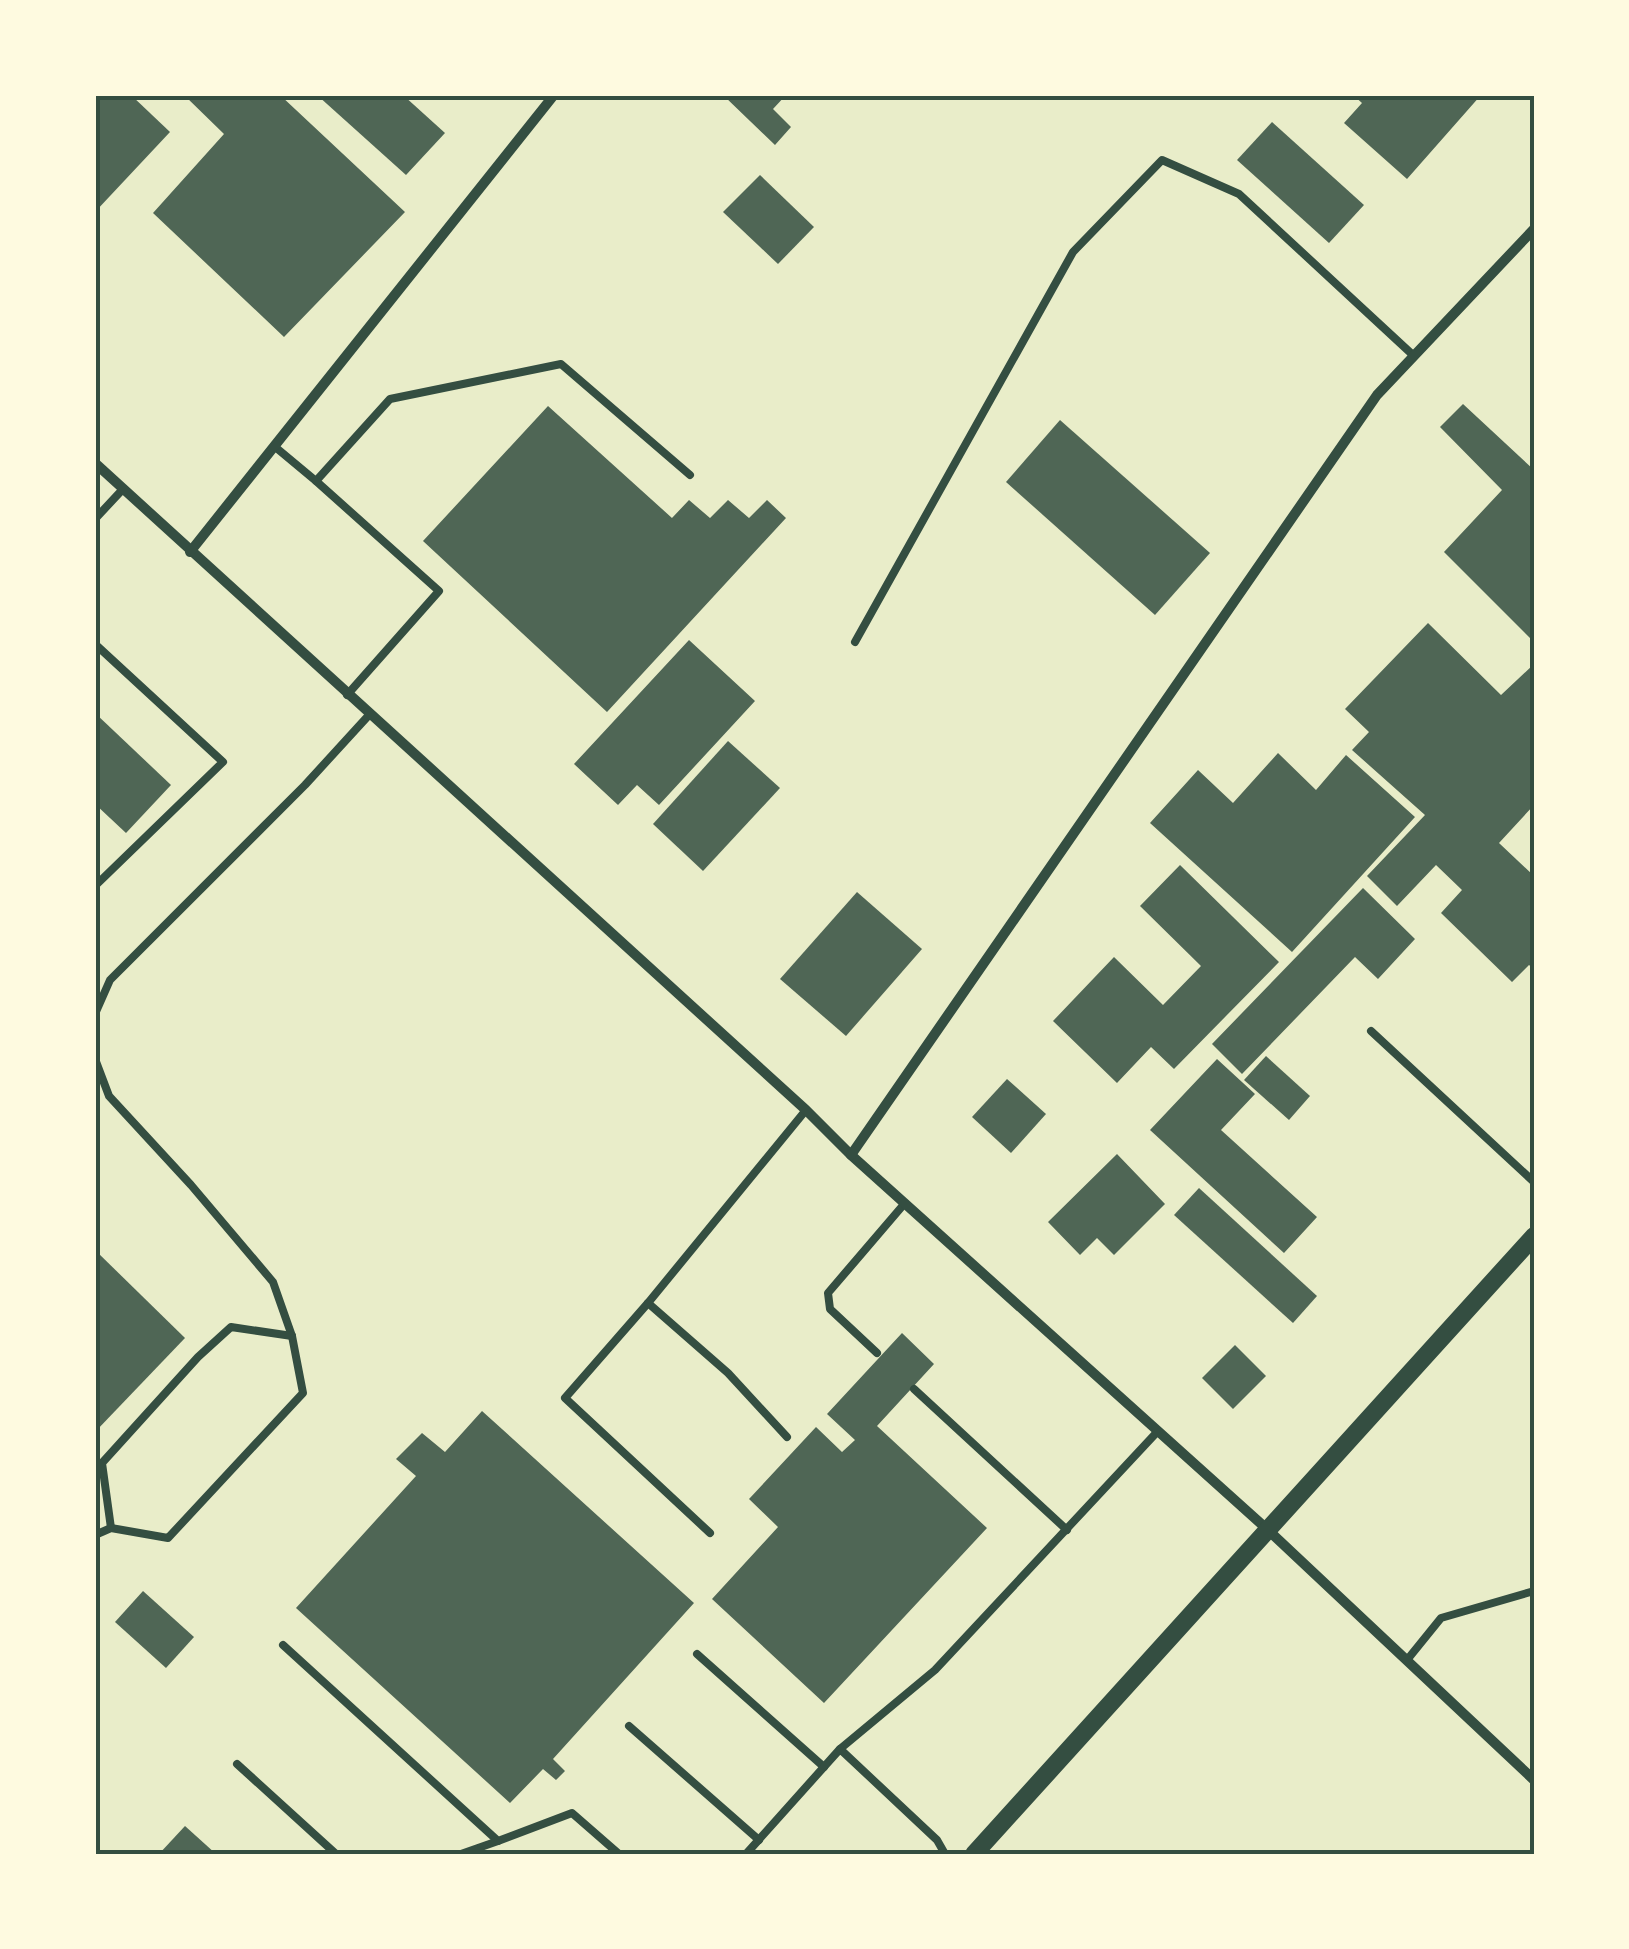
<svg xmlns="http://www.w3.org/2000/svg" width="1629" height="1949" font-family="Barlow,sans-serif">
<rect width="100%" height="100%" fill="#e9edc9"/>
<g fill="#4f6655">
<path d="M95,95H131L170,132L95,212Z"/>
<path d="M184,95H280L405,212L284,337L153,213L224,134Z"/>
<path d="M317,95H403L445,133L406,175Z"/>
<path d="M723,95H786L773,109L791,127L775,145Z"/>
<path d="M1353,95H1481L1407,179L1344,123L1362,103Z"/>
<path d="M1272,122L1364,205L1329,243L1237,160Z"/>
<path d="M760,175L814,227L778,264L723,212Z"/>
<path d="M1463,404L1534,470V642L1444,552L1502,490L1440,427Z"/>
<path d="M548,406L672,518L689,500L710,518L728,500L749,518L767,500L786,518L607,712L423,541Z"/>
<path d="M1060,420L1210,553L1155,615L1006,482Z"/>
<path d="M1428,623L1501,695L1534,664V805L1499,843L1534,876V969L1529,965L1512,982L1441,913L1462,890L1436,865L1397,906L1367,876L1425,815L1352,750L1369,732L1345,709Z"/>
<path d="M689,640L755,701L659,805L637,785L618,805L574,764Z"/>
<path d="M95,713L171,785L126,833L95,804Z"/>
<path d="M728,741L780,788L703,871L653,824Z"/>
<path d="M1278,753L1316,790L1346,755L1415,817L1292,952L1150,823L1198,770L1233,803Z"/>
<path d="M1180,865L1279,962L1174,1069L1151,1047L1117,1083L1053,1021L1114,957L1163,1005L1201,966L1140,906Z"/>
<path d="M1363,888L1415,939L1378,979L1355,957L1242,1074L1212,1044Z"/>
<path d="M857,892L922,949L846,1036L780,979Z"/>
<path d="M1266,1056L1310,1096L1289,1120L1244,1080Z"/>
<path d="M1217,1059L1255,1094L1221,1130L1317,1217L1284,1253L1150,1130Z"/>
<path d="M1007,1079L1046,1114L1011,1153L972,1117Z"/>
<path d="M1117,1154L1165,1204L1114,1255L1097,1238L1080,1255L1048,1222Z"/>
<path d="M1199,1188L1317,1296L1293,1323L1174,1215Z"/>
<path d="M95,1250L185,1338L95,1432Z"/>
<path d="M902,1333L934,1364L877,1426L987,1528L824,1703L712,1599L778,1527L749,1499L816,1427L842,1452L855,1440L827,1414Z"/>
<path d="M1235,1345L1266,1376L1233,1409L1202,1378Z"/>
<path d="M482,1411L694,1603L553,1759L565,1771L556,1780L543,1769L510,1803L296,1608L416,1476L396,1459L422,1433L445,1452Z"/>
<path d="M143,1591L194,1637L166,1668L115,1622Z"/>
<path d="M185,1826L216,1854H159Z"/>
</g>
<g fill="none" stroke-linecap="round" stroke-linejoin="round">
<g stroke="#344e41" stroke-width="8">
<path d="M274,446L316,481L390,399L561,364L690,475"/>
<path d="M316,481L439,591L347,695"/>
<path d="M95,519L123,489"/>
<path d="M855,642L1073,252L1162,160L1239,194L1414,356"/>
<path d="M95,644L223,762L95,886"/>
<path d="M95,1014L110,980L305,785L369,715"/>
<path d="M1371,1031L1534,1182"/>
<path d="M95,1059L109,1096L191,1185L273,1282L292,1336L303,1393L168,1538L111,1528L95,1535"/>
<path d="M648,1303L728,1373L787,1437"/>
<path d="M877,1353L830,1309L828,1293L905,1203"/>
<path d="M914,1389L1067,1530"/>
<path d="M111,1528L102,1463L198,1357L231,1327L292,1336"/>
<path d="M710,1533L565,1398L648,1303L806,1110"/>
<path d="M283,1645L498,1841L572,1813L619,1854"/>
<path d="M697,1654L824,1767"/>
<path d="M1407,1660L1441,1618L1534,1591"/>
<path d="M629,1726L759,1840"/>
<path d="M840,1749L935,1670L1158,1431"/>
<path d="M237,1764L336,1854"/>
<path d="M461,1854L498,1841"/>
<path d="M746,1854L840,1749L937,1840L945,1854"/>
</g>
<g stroke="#344e41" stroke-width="10">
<path d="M95,463L806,1110L851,1155L1268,1530L1534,1780"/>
<path d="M190,552L554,95"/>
<path d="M851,1155L1377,395L1534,229"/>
</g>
<path stroke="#344e41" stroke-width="18" d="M974,1854L1534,1236"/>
</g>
<rect width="1629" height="1949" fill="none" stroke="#fefae0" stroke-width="195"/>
<rect x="98" y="98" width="1434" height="1754" fill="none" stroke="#344e41" stroke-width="4"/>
</svg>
